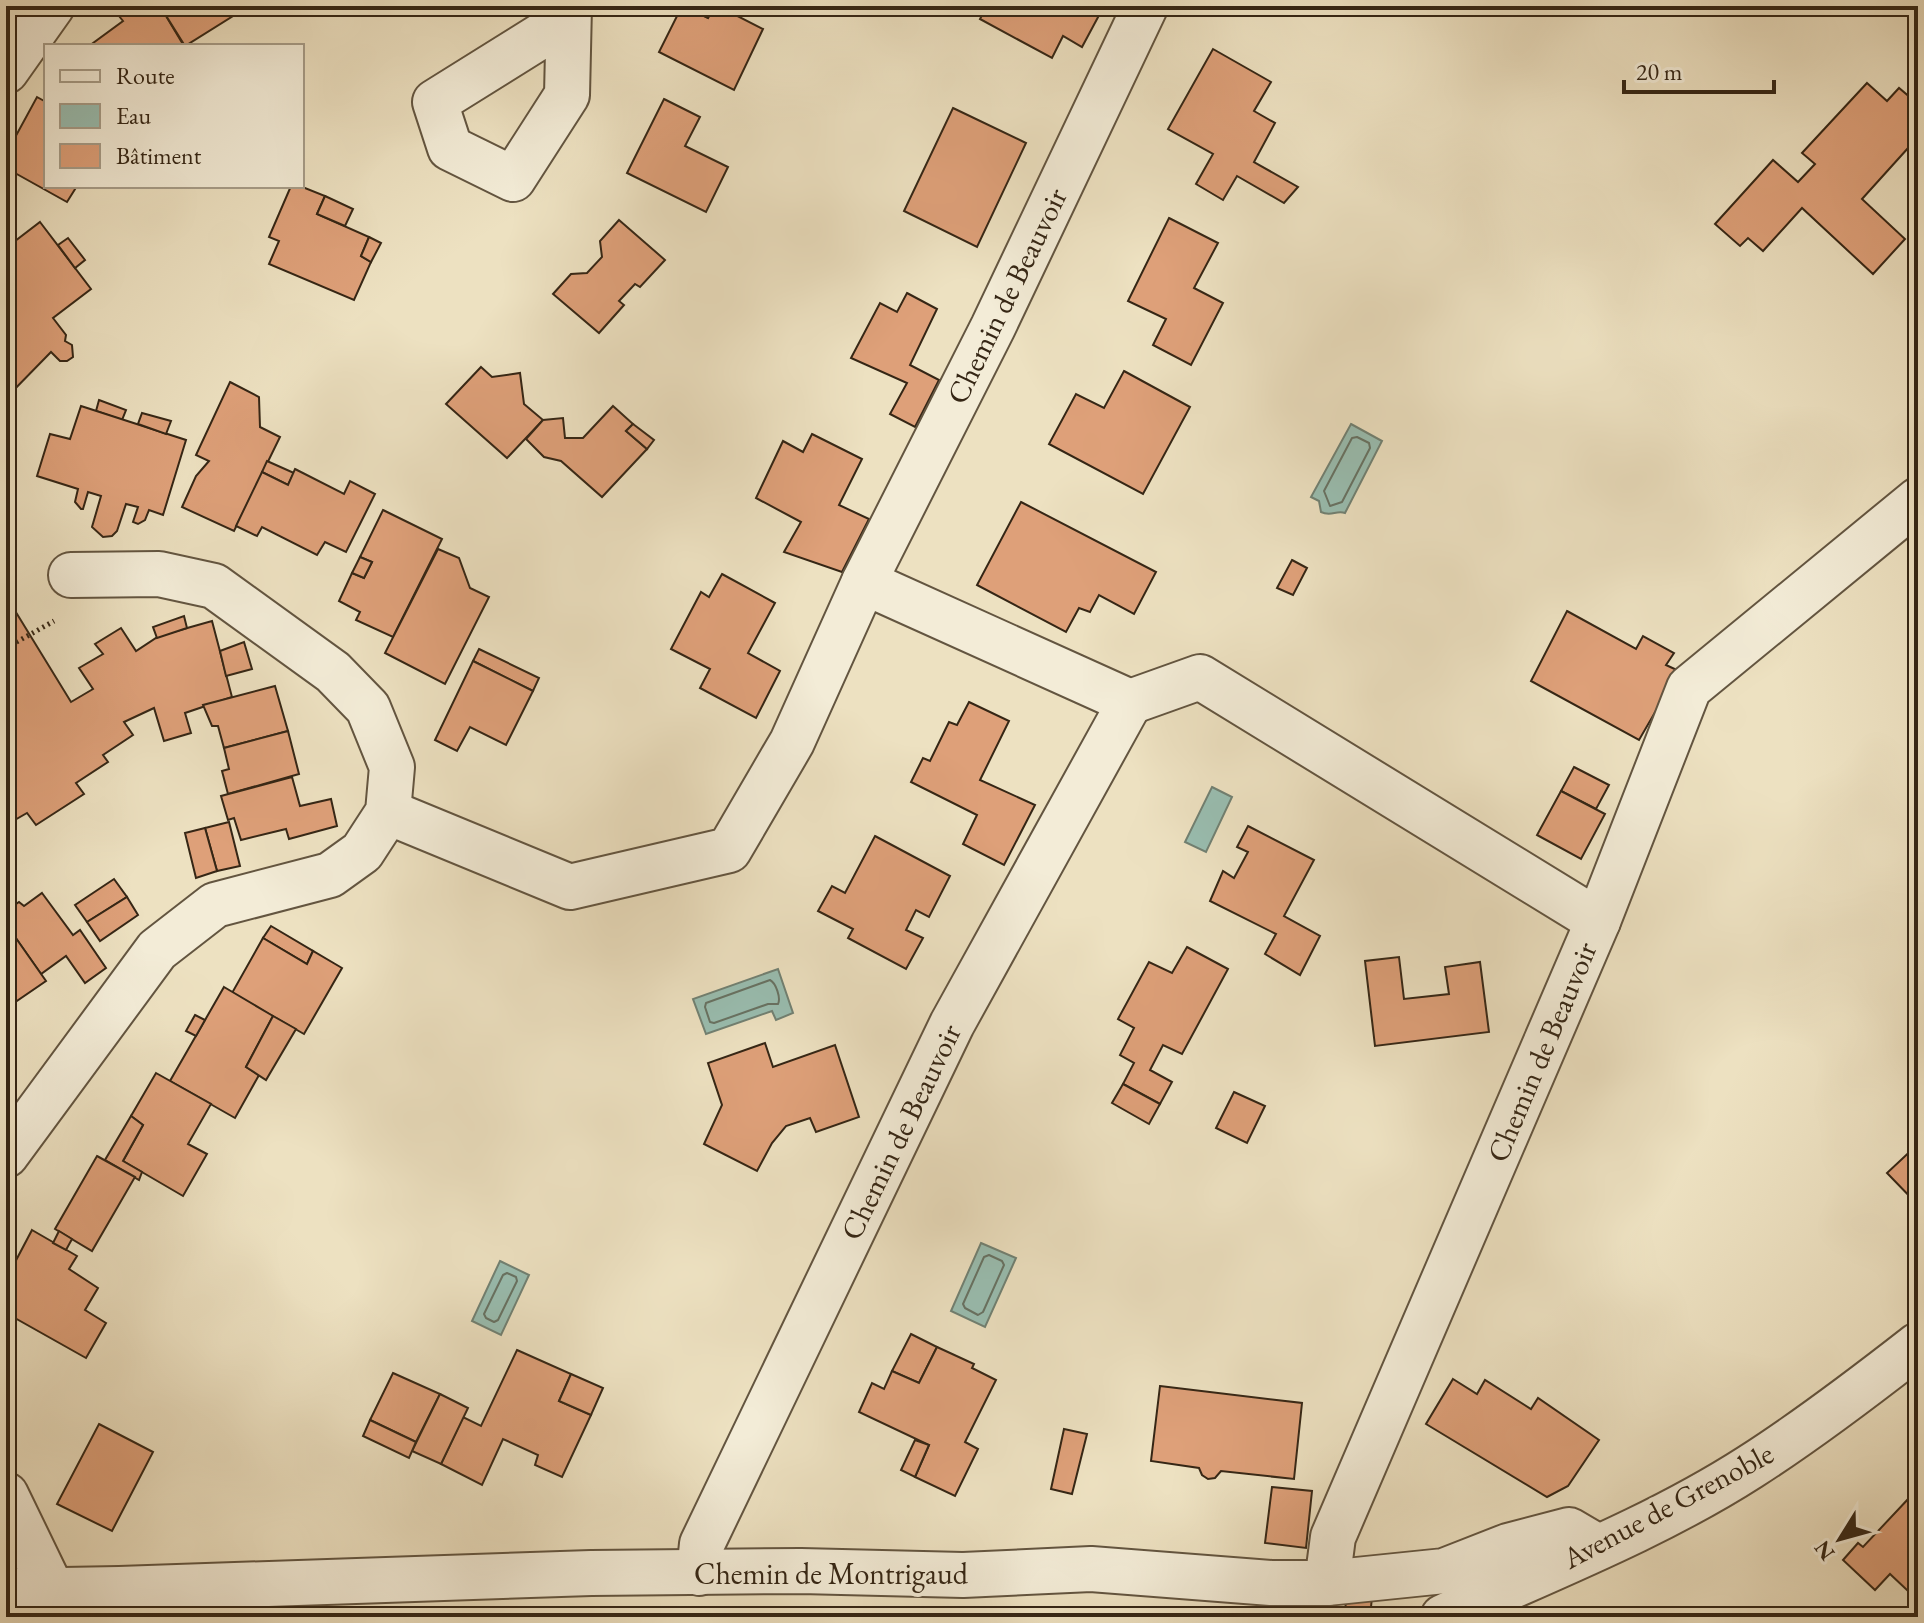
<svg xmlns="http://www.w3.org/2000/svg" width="1924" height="1623" font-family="'EB Garamond',serif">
<rect width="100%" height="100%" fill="#ede1c1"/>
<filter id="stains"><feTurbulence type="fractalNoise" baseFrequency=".0025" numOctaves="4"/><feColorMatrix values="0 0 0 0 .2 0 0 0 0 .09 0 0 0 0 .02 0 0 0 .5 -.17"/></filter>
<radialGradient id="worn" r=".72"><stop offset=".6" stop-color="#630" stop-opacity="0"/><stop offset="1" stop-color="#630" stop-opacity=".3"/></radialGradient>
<path fill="#bac291" stroke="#787453" stroke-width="2" d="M1192,1610L1189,1617H6V1612Z"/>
<g fill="#99beb1" stroke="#718173" stroke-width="2">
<path d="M1351,424L1382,441L1345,513C1336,510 1331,517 1321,512L1319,501L1311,497Z"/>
<path d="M1212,787L1232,797L1206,852L1185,842Z"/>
<path d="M778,969L793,1013L776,1020L772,1011L706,1034L693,999Z"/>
<path d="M981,1243L1016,1258L985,1327L951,1311Z"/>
<path d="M500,1261L529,1275L501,1335L472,1321Z"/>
</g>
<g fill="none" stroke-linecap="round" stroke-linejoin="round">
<g stroke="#677263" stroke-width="2">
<path d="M1357,437L1369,443L1370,448L1342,502L1330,506L1324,491L1352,438Z"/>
<path d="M770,980C776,983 781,998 778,1004H768L714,1023L710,1022L705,1007L706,1003Z"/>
<path d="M989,1255L1002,1261L1004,1265L983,1312L978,1315L965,1308L963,1304L984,1257Z"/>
<path d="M507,1273L516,1277L517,1281L498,1320L494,1322L486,1318L484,1314L503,1275Z"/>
</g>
</g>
<g fill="#dea079" stroke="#352615" stroke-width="2">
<path d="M134,6H160L184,46H89L123,21L119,16Z"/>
<path d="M160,6H249L185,46Z"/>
<path d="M682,6L708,18L714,6H718L763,29L734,90L659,52Z"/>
<path d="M685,6H714L708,18Z"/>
<path d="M987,6H1104L1082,47L1063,36L1052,58L980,19Z"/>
<path d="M1213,49L1271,82L1254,111L1275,123L1254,162L1298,187L1284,203L1237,176L1223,200L1196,184L1213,154L1168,129Z"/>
<path d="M1867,83L1887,101L1899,88L1918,104V114L1910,122L1918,128V137L1862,199L1905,239L1873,274L1802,208L1763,251L1748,238L1740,246L1715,224L1773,160L1798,182L1815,164L1802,153Z"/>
<path d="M37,97L46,102V186H77L67,202L6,168V154Z"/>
<path d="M664,99L700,117L685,146L728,167L706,212L627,173Z"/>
<path d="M953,108L1026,143L977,247L904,211Z"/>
<path d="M291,186H300L325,196L317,214L369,237L361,256L371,262L354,300L269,264L279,241L269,237Z"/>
<path d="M325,196L353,209L345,226L317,214Z"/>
<path d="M1169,218L1218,243L1194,288L1223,303L1191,365L1153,345L1166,319L1128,301Z"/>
<path d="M619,220L665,260L640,287L635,284L619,301L624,305L599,333L553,294L571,274L587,273L602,257L600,241Z"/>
<path d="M40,222L91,289L53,318L66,335L65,341L72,345L73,357L67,361H60L51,352L6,398V279L11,276L6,270V248Z"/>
<path d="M369,237L381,243L371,262L361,256Z"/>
<path d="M68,238L85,260L75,268L58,245Z"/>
<path d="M907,293L937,309L910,365L939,380L915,427L890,414L907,383L851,358L880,303L897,312Z"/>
<path d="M481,367L492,377L520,373L524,404L543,420L507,458L446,404Z"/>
<path d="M1124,371L1190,407L1143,494L1049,444L1076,394L1104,408Z"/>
<path d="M230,382L259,397L260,427L280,437L234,531L182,507L196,476L209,461L196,455Z"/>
<path d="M99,400L126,410L122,420L96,411Z"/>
<path d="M81,406L186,440L163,515L149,510L145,520L138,524L133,522L138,507L126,504L117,531L112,536L103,537L92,527L101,496L88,492L83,509H81L75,502L78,489L37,476L50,434L70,439Z"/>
<path d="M613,406L633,424L626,431L647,449L602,497L561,461L544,457L526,439L543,420L563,418L565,438H583Z"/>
<path d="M142,413L171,421L166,434L138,424Z"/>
<path d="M633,424L654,440L647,449L626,431Z"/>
<path d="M812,434L862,459L839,505L869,519L842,572L784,552L801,522L756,498L783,441L803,452Z"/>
<path d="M267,461L294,473L288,485L262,472Z"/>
<path d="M295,469L344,494L350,481L375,494L346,552L325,542L317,555L262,527L257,536L236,526L262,472L288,485Z"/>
<path d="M1021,502L1156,572L1134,614L1099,595L1090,612L1079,608L1066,632L977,585Z"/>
<path d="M383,510L442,539L393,637L356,620L360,612L339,601L352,573L364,578L372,562L360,557Z"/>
<path d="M438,549L459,558L470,588L489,597L445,684L385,653Z"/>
<path d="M360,557L372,562L364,578L352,573Z"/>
<path d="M1292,560L1307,568L1293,595L1277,588Z"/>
<path d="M722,574L775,603L748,653L780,671L756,718L700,688L710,669L671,649L701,592L709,597Z"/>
<path d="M6,596L71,702L93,689L79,668L103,654L95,644L121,628L136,651L159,636L212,621L232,697L185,713L191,733L164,741L154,708L124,722L133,735L103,755L108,762L76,783L84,794L36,825L27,813L6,825Z"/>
<path d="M1567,611L1636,649L1643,636L1674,653L1666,665L1679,671L1639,740L1531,681Z"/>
<path d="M184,616L187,628L157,638L153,627Z"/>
<path d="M244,642L252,669L226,676L220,651Z"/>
<path d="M479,649L539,678L533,691L473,661Z"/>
<path d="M473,661L533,691L506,745L470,727L457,751L435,740Z"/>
<path d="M275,686L288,731L224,748L218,726H212L203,705Z"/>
<path d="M969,702L1009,721L980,780L1035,805L1004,865L963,844L977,815L911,782L923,758L930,761L949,722L957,725Z"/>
<path d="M288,731L299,774L228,794L222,771L229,769L224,748Z"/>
<path d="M1574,767L1609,785L1596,809L1561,791Z"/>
<path d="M292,777L300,806L331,799L337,826L289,839L286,829L241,840L234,818L228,820L221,796Z"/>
<path d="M1561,791L1605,814L1581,859L1537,835Z"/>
<path d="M229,822L240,866L217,871L205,828Z"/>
<path d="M1248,826L1314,860L1284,916L1320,936L1300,975L1265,954L1276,934L1210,901L1223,871L1234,878L1248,852L1237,847Z"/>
<path d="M205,828L217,871L196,878L185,833Z"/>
<path d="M875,836L950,876L929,917L916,910L906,930L923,938L906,969L848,938L853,929L818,911L832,886L845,893Z"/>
<path d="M114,879L127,897L87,922L75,905Z"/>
<path d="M42,893L73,935L80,930L106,968L85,983L66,956L41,974L6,924V911L19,902L24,906Z"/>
<path d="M127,897L138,915L100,941L87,922Z"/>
<path d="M6,924L46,981L8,1007L6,1003Z"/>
<path d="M271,926L313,951L307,964L263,938Z"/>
<path d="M263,938L307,964L313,951L342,968L304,1034L232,993Z"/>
<path d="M1187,947L1228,969L1182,1054L1163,1045L1150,1070L1172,1082L1160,1104L1123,1084L1134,1063L1120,1055L1134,1028L1118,1019L1149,962L1172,973Z"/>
<path d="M1399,957L1404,999L1449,994L1445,967L1480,962L1489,1032L1375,1046L1365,961Z"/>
<path d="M224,987L273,1016L246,1067L259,1075L235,1118L170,1081Z"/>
<path d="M195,1015L205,1020L196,1036L186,1031Z"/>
<path d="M273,1016L296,1029L266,1080L246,1067Z"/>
<path d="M765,1043L773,1067L835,1045L859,1117L816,1132L810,1118L786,1126L772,1143L757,1171L704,1144L722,1105L708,1063Z"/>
<path d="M156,1073L211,1104L188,1144L207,1154L183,1196L123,1161L143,1125L131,1116Z"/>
<path d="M1123,1084L1160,1104L1149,1124L1112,1103Z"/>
<path d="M1234,1092L1265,1106L1247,1143L1216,1128Z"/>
<path d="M131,1116L143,1125L123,1161L142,1172L139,1180L105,1160Z"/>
<path d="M1918,1144V1205L1887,1173Z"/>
<path d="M97,1156L135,1177L92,1251L55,1229Z"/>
<path d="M32,1230L77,1256L69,1269L98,1288L85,1310L106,1323L86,1358L13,1317L6,1326V1262L13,1266Z"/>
<path d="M59,1231L72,1239L66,1250L53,1243Z"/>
<path d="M911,1334L937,1347L919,1383L892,1371Z"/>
<path d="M937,1347L974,1364L972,1368L996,1380L965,1442L978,1449L955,1496L915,1477L929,1445L859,1412L872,1383L884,1389L892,1371L919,1383Z"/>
<path d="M517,1350L571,1374L559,1401L591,1415L562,1477L535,1465L538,1455L503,1439L482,1485L441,1464L463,1417L481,1426Z"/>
<path d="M393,1373L440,1394L416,1442L370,1420Z"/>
<path d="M571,1374L603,1388L591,1415L559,1401Z"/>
<path d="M1453,1379L1477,1394L1485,1380L1531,1409L1538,1398L1599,1440L1568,1486L1547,1497L1426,1424Z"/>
<path d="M1160,1386L1302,1403L1294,1479L1221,1471L1215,1478L1208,1479L1202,1475L1199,1468L1151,1461Z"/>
<path d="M440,1394L468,1408L441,1464L412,1451Z"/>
<path d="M370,1420L416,1442L409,1458L363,1436Z"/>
<path d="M99,1424L153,1452L112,1531L57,1504Z"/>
<path d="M1064,1429L1087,1434L1072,1494L1051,1489Z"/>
<path d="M915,1440L929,1445L915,1477L901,1470Z"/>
<path d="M1272,1487L1312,1491L1306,1548L1265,1543Z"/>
<path d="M1910,1497L1918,1504V1583L1908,1591L1890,1574L1875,1590L1843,1560L1858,1543L1863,1547Z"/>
<path d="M1346,1597H1372L1370,1617H1345Z"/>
</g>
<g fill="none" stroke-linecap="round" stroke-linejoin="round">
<g stroke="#635540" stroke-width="48">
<g id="street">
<path d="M1145,7L993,327L864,582L1130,702L1200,677L1598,921"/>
<path d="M568,19L435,102L450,148L513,179L567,95L569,6"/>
<path d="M6,71L52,6"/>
<path d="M388,812L570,887L729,850L792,742L864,582"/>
<path d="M6,1155L157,950L215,905L330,875L362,852L388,812L392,767L368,708L333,672L214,586L159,574L71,575"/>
<path d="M6,1495L52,1590"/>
<path d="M699,1573L702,1544L952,1024L1130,702"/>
<path d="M1327,1583L1333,1537L1598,921L1689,688L1918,500"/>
<path d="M6,1591L119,1589L591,1573L801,1571L963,1575L1091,1569L1271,1583H1327L1444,1571L1508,1546L1569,1530L1598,1547"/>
<path d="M1443,1617C1546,1570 1655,1528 1750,1467C1808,1430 1863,1388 1918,1345"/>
</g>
</g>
<path stroke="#352615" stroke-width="5" stroke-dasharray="2 4" stroke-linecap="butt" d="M6,648L54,621"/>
<use href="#street" stroke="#f3ecd7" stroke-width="44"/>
</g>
<g text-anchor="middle" stroke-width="8" stroke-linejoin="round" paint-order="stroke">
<g font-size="30" fill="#352615" stroke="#f3ecd7">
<text transform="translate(1007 296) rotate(-64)" y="10">Chemin de Beauvoir</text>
<text transform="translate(1542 1052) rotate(-67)" y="10">Chemin de Beauvoir</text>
<text transform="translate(901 1132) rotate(-64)" y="10">Chemin de Beauvoir</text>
<text transform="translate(1668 1506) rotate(-28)" y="10">Avenue de Grenoble</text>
<text x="831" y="1584">Chemin de Montrigaud</text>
</g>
</g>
<rect width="1924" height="1623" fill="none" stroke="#ede1c1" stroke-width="32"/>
<rect x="8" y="8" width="1908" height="1607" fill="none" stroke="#352615" stroke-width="4"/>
<rect x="16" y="16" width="1892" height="1591" fill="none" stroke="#352615" stroke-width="2"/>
<rect x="44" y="44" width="260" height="144" fill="#f3ecd7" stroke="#a79d89" stroke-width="2"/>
<rect x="60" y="70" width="40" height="12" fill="#f3ecd7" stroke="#a79d89" stroke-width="2"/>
<text x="116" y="84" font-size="24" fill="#352615">Route</text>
<rect x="60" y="104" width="40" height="24" fill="#99beb1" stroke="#a79d89" stroke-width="2"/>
<text x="116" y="124" font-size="24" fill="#352615">Eau</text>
<rect x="60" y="144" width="40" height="24" fill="#dea079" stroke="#a79d89" stroke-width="2"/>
<text x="116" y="164" font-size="24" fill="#352615">Bâtiment</text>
<g transform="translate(1840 1539) rotate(233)" stroke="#f3ecd7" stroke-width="6" paint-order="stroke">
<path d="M0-6L14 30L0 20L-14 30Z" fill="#352615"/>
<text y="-12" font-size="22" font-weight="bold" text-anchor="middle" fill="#352615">N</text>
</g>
<path d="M1624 80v12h150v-12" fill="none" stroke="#352615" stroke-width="4"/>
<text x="1636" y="80" font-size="24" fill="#352615" stroke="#f3ecd7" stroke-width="6" paint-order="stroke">20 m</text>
<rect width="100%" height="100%" filter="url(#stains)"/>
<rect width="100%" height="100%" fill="url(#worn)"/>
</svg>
